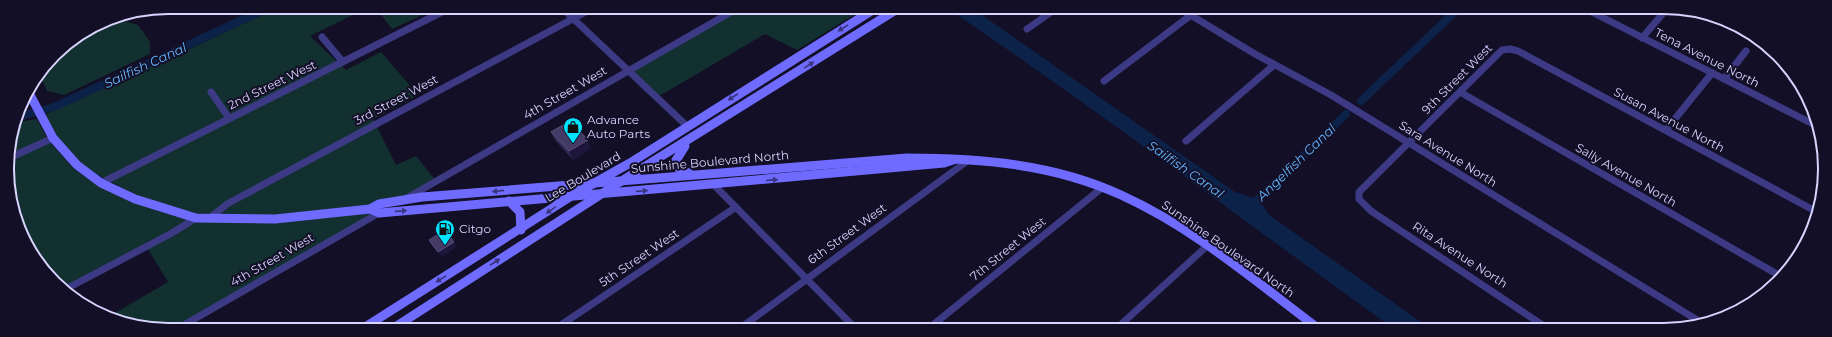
<svg xmlns="http://www.w3.org/2000/svg" width="1832" height="337" font-family="Montserrat,sans-serif">
<rect width="100%" height="100%" fill="#130f26"/>
<g fill="#12302f">
<path d="M279,7H369L310,36L346,70L381,52L418,95L373,119L396,165L416,156L437,182L414,195L368,206L257,216L213,213L198,214L138,196L91,171L81,163L57,136L45,115L119,78L173,57Z"/>
<path d="M375,7H426L429,12L392,29Z"/>
<path d="M737,8H865L797,50L765,34L656,98L628,71Z"/>
<path d="M116,17L124,21L138,25L150,42V54L64,95L47,91L40,75L54,54L107,19Z"/>
<path d="M37,119L48,140L73,168L98,186L131,202L233,222L274,223L367,213L374,215L184,329H148L108,317L168,282L148,249L68,291L47,275L16,220L7,158L17,122Z"/>
</g>
<path fill="#0c2248" d="M947,8H972L1235,192C1245,195 1257,197 1264,207C1267,211 1267,213 1272,217L1431,329H1394C1245,222 1099,111 947,8Z"/>
<g fill="none" stroke-linecap="round" stroke-linejoin="round">
<g stroke="#0c2248" stroke-width="8">
<path d="M1361,101L1459,8"/>
<path d="M18,117L54,107L270,7"/>
<path d="M1250,207L1346,114"/>
</g>
<g stroke="#3d3a85" stroke-width="7">
<path d="M561,7L688,127"/>
<path d="M1179,8L1255,54L1331,95L1702,323"/>
<path d="M1584,8L1819,127"/>
<path d="M1027,29L1057,8"/>
<path d="M322,37L343,62"/>
<path d="M1642,38L1665,11"/>
<path d="M1724,79L1746,51"/>
<path d="M1104,81L1191,15"/>
<path d="M211,92L229,118"/>
<path d="M1460,92L1782,277"/>
<path d="M1666,130L1712,73"/>
<path d="M1186,141L1274,65"/>
<path d="M7,159L53,138"/>
<path d="M101,183L452,7"/>
<path d="M714,185L856,329"/>
<path d="M407,198L738,8"/>
<path d="M211,217L227,204L595,7"/>
<path d="M66,289L172,233L196,218"/>
<path d="M177,329L379,213"/>
<path d="M555,329L736,207"/>
<path d="M739,329L970,159"/>
<path d="M928,329L1103,187"/>
<path d="M1116,329L1207,246"/>
<path d="M1303,329L1310,323"/>
<path d="M1550,330L1371,211L1359,199V192L1502,50L1510,49L1518,51L1817,212"/>
</g>
<g stroke="#6f6bff" stroke-width="9">
<path d="M28,91L53,138L77,165L101,183L135,199L196,218L275,219L370,209L379,204L422,197L907,158C980,158 1054,164 1121,195C1194,228 1255,281 1319,329"/>
<path d="M685,146L675,162L680,170L689,173"/>
<path d="M509,201L520,212L521,230"/>
<path d="M370,209L379,213C567,196 756,181 944,163L953,160"/>
<path d="M362,329L573,195L630,163L876,8"/>
<path d="M392,329L620,182L899,8"/>
</g>
</g>
<path fill="#312854" d="M551,132L591,148L573,160L555,140Z"/>
<g fill="#1d163a">
<path d="M588,140L591,148L573,160L569,151Z"/>
<path d="M454,242L457,247L442,257L438,252Z"/>
</g>
<g fill="#433a66" stroke="#5a527e">
<path d="M570,121L588,140L569,151L551,132Z"/>
<path d="M445,230L454,242L438,252L429,240Z"/>
</g>
<defs><path id="oneway-solid" d="M-6-.8H1V-3.2L6.5 0L1 3.2V.8H-6Z"/></defs>
<g fill="#38347d">
<use href="#oneway-solid" transform="translate(843 28) rotate(148)"/>
<use href="#oneway-solid" transform="translate(809 65) rotate(-32)"/>
<use href="#oneway-solid" transform="translate(733 97) rotate(147)"/>
<use href="#oneway-solid" transform="translate(772 180) rotate(-5)"/>
<use href="#oneway-solid" transform="translate(498 191) rotate(174)"/>
<use href="#oneway-solid" transform="translate(642 191) rotate(-4)"/>
<use href="#oneway-solid" transform="translate(551 210) rotate(146)"/>
<use href="#oneway-solid" transform="translate(401 211) rotate(-4)"/>
<use href="#oneway-solid" transform="translate(495 262) rotate(-33)"/>
<use href="#oneway-solid" transform="translate(441 279) rotate(148)"/>
</g>
<defs>
<g id="shop-pin" transform="scale(1)"><path d="M0 17L-7.5 6A9.5 9.5 0 1 1 7.5 6Z" fill="#00e5ff" stroke="#130f26"/><path d="M-5-2.5h2.3a2.7 3.5 0 0 1 5.4 0H5L5.5 6h-11ZM-1.5-2.5h3a1.5 2.3 0 0 0-3 0Z" fill="#111"/></g>
<g id="fuel-pin" transform="scale(1)"><path d="M0 17L-7.5 6A9.5 9.5 0 1 1 7.5 6Z" fill="#00e5ff" stroke="#130f26"/><path d="M-5.5-6h7V0h2V4h1.3V-2.5L3-4.5l.8-.8L6-3V5H2.5V1h-1V6h-7ZM-4.2-4.7v3.2H.2V-4.7Z" fill="#111"/></g>
</defs>
<g fill-rule="evenodd">
<use href="#shop-pin" x="573" y="127"/>
<use href="#fuel-pin" x="445" y="229"/>
</g>
<g text-anchor="middle" stroke-width="4" stroke-linejoin="round" paint-order="stroke">
<g font-size="12" fill="#d9d4ff" stroke="#130f26">
<text transform="translate(1707 58) rotate(27)" y="4">Tena Avenue North</text>
<text transform="translate(1457 79) rotate(-45)" y="4">9th Street West</text>
<text transform="translate(272 85) rotate(-26)" y="4">2nd Street West</text>
<text transform="translate(565 93) rotate(-30)" y="4">4th Street West</text>
<text transform="translate(396 100) rotate(-28)" y="4">3rd Street West</text>
<text transform="translate(1669 120) rotate(28)" y="4">Susan Avenue North</text>
<text transform="translate(1448 154) rotate(32)" y="4">Sara Avenue North</text>
<text transform="translate(710 162) rotate(-5)" y="4">Sunshine Boulevard North</text>
<text transform="translate(1626 175) rotate(30)" y="4">Sally Avenue North</text>
<text transform="translate(583 177) rotate(-31)" y="4">Lee Boulevard</text>
<text transform="translate(847 234) rotate(-36)" y="4">6th Street West</text>
<text transform="translate(1008 249) rotate(-39)" y="4">7th Street West</text>
<text transform="translate(1228 249) rotate(35)" y="4">Sunshine Boulevard North</text>
<text transform="translate(1460 255) rotate(33)" y="4">Rita Avenue North</text>
<text transform="translate(639 258) rotate(-34)" y="4">5th Street West</text>
<text transform="translate(272 260) rotate(-30)" y="4">4th Street West</text>
</g>
<g font-size="12" fill="#d9d4ff" stroke="#130f26" text-anchor="start">
<text x="587" y="124">Advance<tspan x="587" dy="14">Auto Parts</tspan></text>
<text x="459" y="233">Citgo</text>
</g>
<g font-size="13" font-style="italic" fill="#62b6ff" stroke="#130f26">
<text transform="translate(145 65) rotate(-25)" y="5">Sailfish Canal</text>
<text transform="translate(1296 162) rotate(-44)" y="5">Angelfish Canal</text>
<text transform="translate(1186 169) rotate(35)" y="5">Sailfish Canal</text>
</g>
</g>
<path d="M0 0H1832V337H0ZM168 14H1664A154 154 0 0 1 1818 168V169A154 154 0 0 1 1664 323H168A154 154 0 0 1 14 169V168A154 154 0 0 1 168 14Z" fill="#130f26" fill-rule="evenodd"/>
<path fill="none" stroke="#d9d4ff" stroke-width="2" d="M168 14H1664A154 154 0 0 1 1818 168V169A154 154 0 0 1 1664 323H168A154 154 0 0 1 14 169V168A154 154 0 0 1 168 14Z"/>
</svg>
